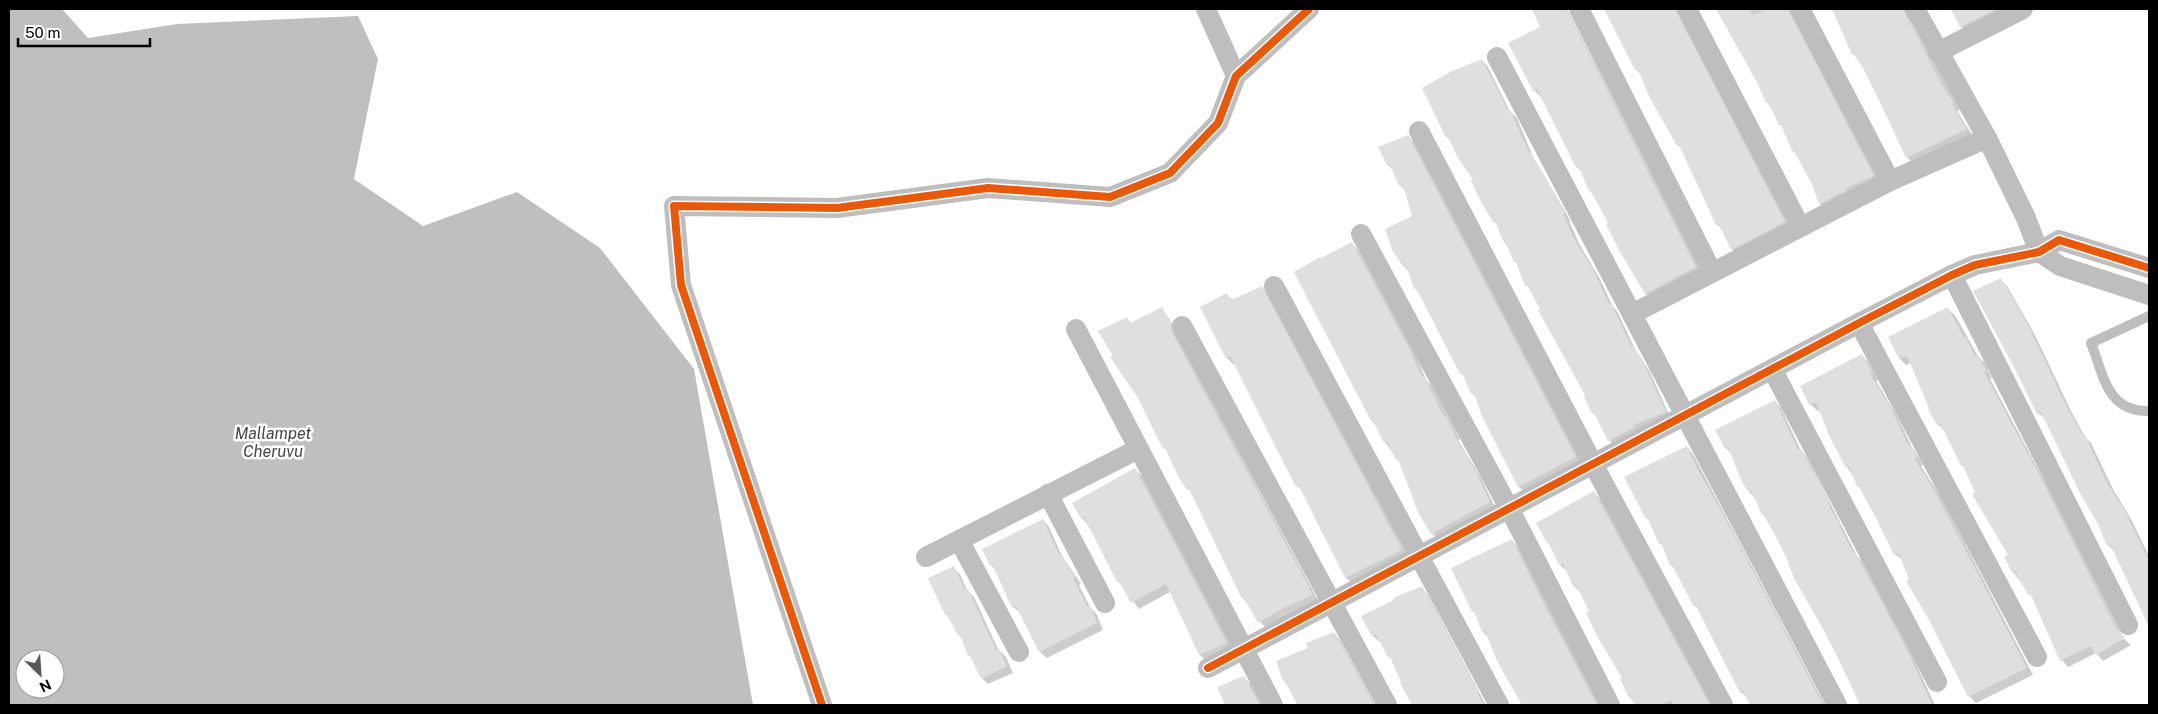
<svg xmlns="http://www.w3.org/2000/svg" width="2158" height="714" font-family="'Public Sans',sans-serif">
<rect width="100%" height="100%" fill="#fff"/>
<path fill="#bfbfbf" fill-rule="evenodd" d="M9,9H62L88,38L177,24L358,16L378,59L354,179L423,226L517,192L600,248L694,369L753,705H9ZM25,659H55V689H25Z"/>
<g fill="#0003">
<path d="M1533,9H1567L1702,274L1653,300L1646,293L1595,195L1590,191L1582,172L1576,166L1541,97L1534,90L1542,28Z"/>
<path d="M1605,9H1679L1790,229L1739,256L1732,249L1724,232L1717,224L1682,149L1678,145L1642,76L1636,69Z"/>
<path d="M1717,9H1794L1880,183L1826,210L1820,204L1813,184L1798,155L1793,151L1784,129L1767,102L1759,83Z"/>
<path d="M1831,9H1907L1910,14L1911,23L1960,110L1957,111L1973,136L1914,164L1907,157L1859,59L1853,54L1834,9Z"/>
<path d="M1952,9H2017L1968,33L1961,27Z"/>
<path d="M1482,60L1488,67L1510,112L1517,118L1533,157L1570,220L1569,221L1581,247L1600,279L1613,307L1617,311L1635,349L1650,372L1671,419L1616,447L1609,440L1597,417L1592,412L1585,397L1587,396L1531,290L1526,285L1518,265L1504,241L1498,226L1494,221L1475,181L1452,142L1446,136L1424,88Z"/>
<path d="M1408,136L1414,143L1582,464L1526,493L1519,487L1483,416L1477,398L1472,393L1465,377L1461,373L1419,292L1415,288L1410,273L1405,267L1414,217L1406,191L1400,185L1393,170L1388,165L1379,148Z"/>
<path d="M1351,243L1358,250L1418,360L1426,380L1431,385L1452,424L1460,439L1458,440L1481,478L1496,509L1438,540L1432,533L1401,464L1385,442L1378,427L1372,421L1306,295L1321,260Z"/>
<path d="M2000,279L2007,286L2035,335L2071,411L2085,437L2091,443L2113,489L2131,519L2149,556V625L2115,552L2108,545L2099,523L2046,419L2038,413L1975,292Z"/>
<path d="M1262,287L1268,294L1270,299L1408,557L1353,584L1346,578L1313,514L1314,513L1303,492L1298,486L1235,364L1234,365L1227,358V295L1233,300Z"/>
<path d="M1162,309L1177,330L1178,339L1319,602L1266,629L1243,598L1192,493L1179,475L1139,397L1114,356L1127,319L1132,324Z"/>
<path d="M1948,309L1955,315L1978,356L1985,363L1992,378L1990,379L2050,492L2123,638L2131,645L2103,661L2096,653L2068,667L2062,660L2034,599L2013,572L2009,555L1966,469L1945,431L1938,424L1930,409L1911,363L1906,365L1900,359Z"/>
<path d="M1862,355L1868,362L1878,380L1876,381L1897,416L1912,447L1921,461L1923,465L1921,466L1940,496L2033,675L1976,703L1969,696L1902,560L1895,554L1864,492L1847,467L1821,410L1818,411L1811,405Z"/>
<path d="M1775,401L1781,408L1801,451L1807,457L1857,556L1862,561L1915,662L1935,705H1862L1767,518L1763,514L1757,500L1750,493L1732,454L1726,448Z"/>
<path d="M1687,447L1693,454L1825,705H1751L1748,698L1741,692L1708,626L1676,570L1671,565L1664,547L1660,543Z"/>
<path d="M1135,470L1142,476L1233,650L1207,661L1200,655L1170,592L1139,609L1118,581L1088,525L1082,518Z"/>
<path d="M1594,493L1601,499L1712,705H1636L1629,696L1624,679L1581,593L1574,586L1568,572L1560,565L1538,523Z"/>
<path d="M1043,520L1049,527L1062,556L1081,584L1079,585L1090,607L1096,613L1103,630L1047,658L1040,652L1021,613L1013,607L996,570L991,565Z"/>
<path d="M1511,540L1518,547L1599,705H1522L1520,702L1521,701L1490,639L1483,632L1477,615L1473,611Z"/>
<path d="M953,568L960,574L967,590L974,597L998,649L1006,657L1013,673L988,684L982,678L974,660L969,655L962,639L946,614Z"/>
<path d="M1422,588L1428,595L1486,705H1413L1393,661L1381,642H1380L1373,636Z"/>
<path d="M1334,633L1340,640L1375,705H1299L1298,704L1284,680L1310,648Z"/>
<path d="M1244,678L1251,684L1262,705H1226L1219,687Z"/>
</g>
<g fill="#dfdfdf">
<path d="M1532,9H1566L1696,267L1645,294L1619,250L1606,224L1608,223L1591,191H1589L1578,165L1575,166L1537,89L1533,91L1508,43L1540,27Z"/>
<path d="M1604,9H1675L1785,222L1731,250L1719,224L1716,225L1679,145L1677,146L1649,96L1638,69L1635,70Z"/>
<path d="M1716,9H1749L1753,15L1767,9H1788L1874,176L1846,188L1847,190L1819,204L1812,184L1794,151H1792L1781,125H1779L1768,102L1766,103L1758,84Z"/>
<path d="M1832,9H1903L1941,83L1954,103L1952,104L1967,129L1906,158L1869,78L1854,54L1852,55Z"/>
<path d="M1951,9H1997L1960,27Z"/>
<path d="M1482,59L1508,111L1510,110L1529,153L1530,152L1565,213L1563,214L1574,239L1594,271L1609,304L1611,303L1631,346L1633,345L1644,364L1666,412L1634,425L1635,427L1608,441L1593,411L1591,412L1584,396L1585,395L1538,310L1540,309L1527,285L1525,286L1516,262L1514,263L1505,240L1503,241L1495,221L1493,222L1480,200L1471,181L1473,180L1457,156L1447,135L1445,136L1422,88L1452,71Z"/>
<path d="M1408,135L1576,457L1518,487L1482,416L1474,393L1471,394L1462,373L1460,374L1416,288L1414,289L1407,267L1404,268L1392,250L1385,229L1412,216L1403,185L1399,186L1390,164L1387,165L1378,147Z"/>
<path d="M1352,242L1411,352L1422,377L1424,376L1444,417L1446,416L1454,433H1453L1475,470L1490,502L1431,534L1418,512L1398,459L1396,460L1387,441L1384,443L1373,420L1371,421L1294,272L1320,257L1321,258Z"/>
<path d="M2001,278L2029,327L2065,403L2083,436L2085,435L2106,481L2125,511L2149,561V627L2110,544L2107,546L2098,524L2080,493L2041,412L2037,414L2013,365L1973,291Z"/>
<path d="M1262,286L1402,550L1345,578L1299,486L1296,487L1274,444L1230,356L1226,359L1200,307L1227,293L1231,300Z"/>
<path d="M1162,307L1171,322L1172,332L1313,595L1282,609L1258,623L1244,598L1242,599L1189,489L1187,490L1178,476L1165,448L1163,449L1138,398L1110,357L1113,356L1098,331L1127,317L1130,323Z"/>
<path d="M1948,307L1964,338L1966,337L1975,357L1978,355L1986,371L1984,372L2044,484L2117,630L2125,638L2096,655L2091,646L2060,661L2030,593L2028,595L2015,571L2012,573L2004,556L2008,555L1972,494L1975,492L1963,466H1961L1940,423L1937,425L1928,409L1929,408L1907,356L1899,359L1888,337Z"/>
<path d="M1862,354L1872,373L1870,374L1891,408L1908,445L1910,444L1915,453L1917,458L1915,459L1933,488L2027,668L1968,697L1928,618L1906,581L1909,579L1898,553L1894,555L1876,518L1859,487H1857L1849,466L1846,468L1829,435L1816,402L1810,406L1800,386Z"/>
<path d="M1775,400L1798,450L1801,449L1824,492L1833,514H1834L1853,553L1855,552L1909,654L1932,705H1860L1831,643L1794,578L1788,563H1789L1775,535L1763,514L1762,515L1752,492L1749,493L1742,482L1728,447L1725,449L1715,430Z"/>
<path d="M1687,446L1697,468L1723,514L1823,705H1750L1743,691L1740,693L1696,606L1694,607L1672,565L1670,566L1661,542L1659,544L1648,519H1646L1624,477Z"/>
<path d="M1135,468L1227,643L1199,655L1166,584L1131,603L1119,581L1117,582L1084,517L1081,519L1072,503Z"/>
<path d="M1594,491L1710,705H1674L1671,700L1661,705H1635L1630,695L1628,696L1620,679L1622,678L1597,636L1586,613L1589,611L1576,585L1573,586L1563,564L1559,565L1549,542L1547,543L1536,523Z"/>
<path d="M1043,519L1056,548L1075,577L1073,578L1087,606L1090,605L1097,623L1039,652L1016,606L1012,608L992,564L990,566L982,549Z"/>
<path d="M1512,539L1546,608L1597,705H1522L1497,661L1485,631L1482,632L1474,611L1472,612L1451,568Z"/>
<path d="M954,566L965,590L968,589L996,650L999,649L1007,666L981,679L970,655L968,656L960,635L958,636L947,614L945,615L928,578Z"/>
<path d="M1422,586L1479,693H1477L1485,705H1412L1400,683L1401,682L1390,657L1388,658L1376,634L1372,637L1361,616L1394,600L1393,598Z"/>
<path d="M1334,632L1369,696L1373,705H1297L1285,680L1283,681L1276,661L1308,648L1306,643Z"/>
<path d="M1244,676L1260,705H1225L1217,687Z"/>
</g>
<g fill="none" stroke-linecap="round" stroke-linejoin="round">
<path stroke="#bebebe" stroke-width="10" d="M2149,316L2091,343C2104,376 2107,412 2149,411"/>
<g stroke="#bebebe" stroke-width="20">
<path d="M1206,9L1236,76"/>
<path d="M1579,9L1712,272"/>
<path d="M1687,9L1800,226"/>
<path d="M1800,9L1890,181"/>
<path d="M1915,9L1987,138L2026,218L2039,252L2060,266L2149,295"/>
<path d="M1938,52L2023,9"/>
<path d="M1497,57L1837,705"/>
<path d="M1419,131L1593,464L1723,705"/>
<path d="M1361,234L1509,508L1610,705"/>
<path d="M1952,275L2128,625"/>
<path d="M1274,286L1499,705"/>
<path d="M1632,314L1890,181L1987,138"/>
<path d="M1859,323L2037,657"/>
<path d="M1182,326L1387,705"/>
<path d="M1076,329L1273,705"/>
<path d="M1772,369L1937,682"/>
<path d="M1048,494L1105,603"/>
<path d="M959,540L1019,652"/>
<path d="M926,557L1138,449"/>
<path d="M1208,668L1859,323L1952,275L1975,265L2039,252L2059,240L2149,268"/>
<path d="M822,705L681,285L674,206L837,208L988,188L1110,197L1170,173L1218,123L1236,76L1309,9"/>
</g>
<g stroke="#fff" stroke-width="11">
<g id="cycleway">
<path d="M1208,668L1859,323L1952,275L1975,265L2039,252L2059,240L2149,268"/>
<path d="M822,705L681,285L674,206L837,208L988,188L1110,197L1170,173L1218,123L1236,76L1309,9"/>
</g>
</g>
<use href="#cycleway" stroke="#e8590c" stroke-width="8"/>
</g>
<g text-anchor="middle" stroke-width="5" stroke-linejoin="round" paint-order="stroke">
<g font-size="16" font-style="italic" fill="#444" stroke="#fff">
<text x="273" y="439">Mallampet<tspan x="273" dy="18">Cheruvu</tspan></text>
</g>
</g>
<rect width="2158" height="714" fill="none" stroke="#000000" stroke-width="20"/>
<g transform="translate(40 674) rotate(155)"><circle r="24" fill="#ffffff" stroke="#999999"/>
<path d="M0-4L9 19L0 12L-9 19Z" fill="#595959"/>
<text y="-8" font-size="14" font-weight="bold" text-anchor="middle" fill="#000000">N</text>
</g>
<path d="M18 38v8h132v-8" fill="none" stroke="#000000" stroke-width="2.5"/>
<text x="25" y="38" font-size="15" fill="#000000" stroke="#ffffff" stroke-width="4" paint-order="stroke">50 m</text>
</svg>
